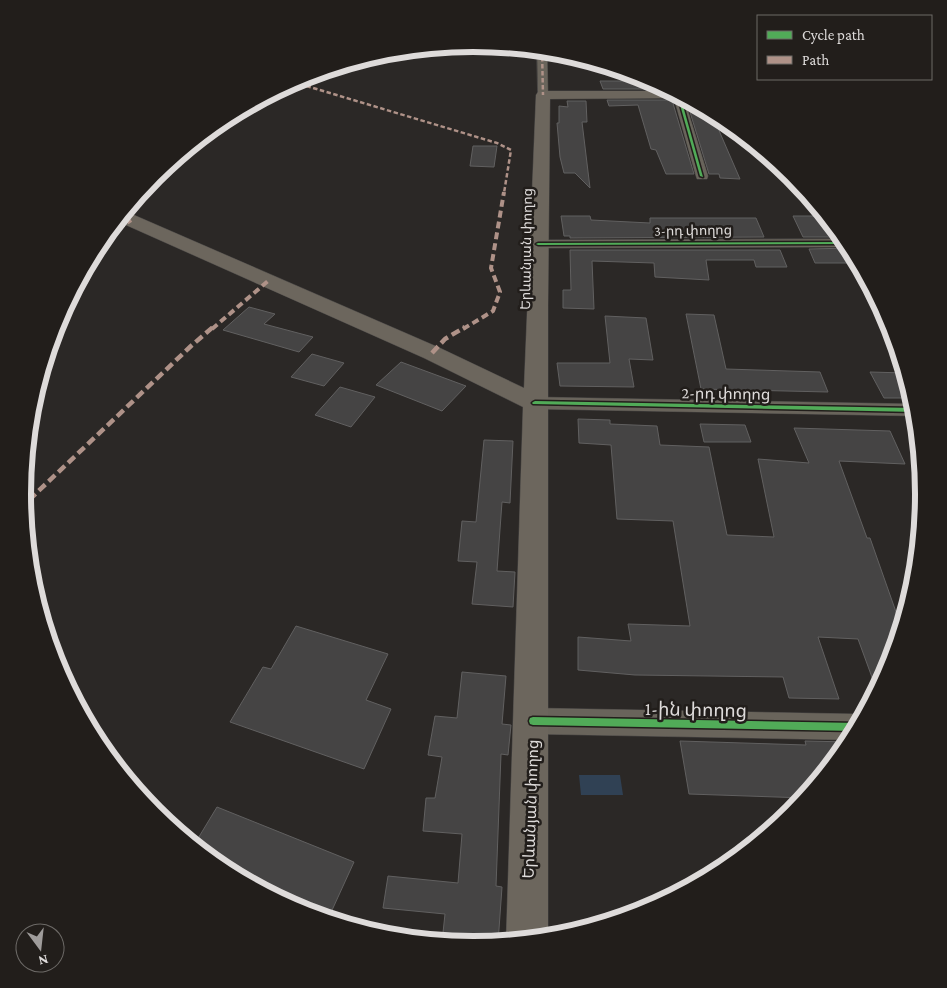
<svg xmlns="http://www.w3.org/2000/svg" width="947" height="988" font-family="'Crimson Pro','Noto Sans Armenian',serif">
<rect width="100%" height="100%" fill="#2b2826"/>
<path fill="#304154" d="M579,775H620L623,795H581Z"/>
<g fill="#454444" stroke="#616060">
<path d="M600,81H652L668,89H603Z"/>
<path d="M686,99L711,112L740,179L720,178L719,174H709Z"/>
<path d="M607,100H672L694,174H666L656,150L651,149L638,105L609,106Z"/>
<path d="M567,101H586L587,122H582L590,188L575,173H564L560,157L557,123H559V106L568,107Z"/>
<path d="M473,146H497L494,167L470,166Z"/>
<path d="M561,216H590L591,220L650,223V218H756L764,237L570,238V236H564Z"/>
<path d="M793,216H815L816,219L829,220L843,237H803Z"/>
<path d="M851,248L859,263H815L809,249Z"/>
<path d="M570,250H780L787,267H756L754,260H706L709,280L655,277L654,263L592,261L594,309L563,308V290H571Z"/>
<path d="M249,307L275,314L264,324L313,337L299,352L223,330Z"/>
<path d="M686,314L714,315L726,369L820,372L828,392L701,389Z"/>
<path d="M605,316L646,318L653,360L629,359L634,387L560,386L557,363H610Z"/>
<path d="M312,354L344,363L324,386L291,377Z"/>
<path d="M401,362L466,386L442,411L376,385Z"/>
<path d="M870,372L906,373L913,398H884Z"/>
<path d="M340,387L375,397L351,427L315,415Z"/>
<path d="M578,419L610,420V424L657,426L660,445L709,447L727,535L774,537L758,459L809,463L794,428L890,431L905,464L839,461L867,538H870L902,629L890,667L877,691L858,639L818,637L839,699L789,698L783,677L635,675L578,670V637L631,641L628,624L690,626L673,521L617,519L611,445L579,443Z"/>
<path d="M700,424L745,425L751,442H704Z"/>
<path d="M484,440L513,441L510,503L502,502L497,571L515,572L513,607L472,604L477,562L458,561L462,521L476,522Z"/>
<path d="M296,626L388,654L366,700L391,709L364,769L230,722L263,667L271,669Z"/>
<path d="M462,672L506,676L502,724L511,725L508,755L501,754L496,886L502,887L498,943L473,945L442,942L445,914L383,908L388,876L458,883L462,834L423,831L426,798H435L442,757L428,755L435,716L457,718Z"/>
<path d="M680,741L806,745L805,741L850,742L805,798L689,794Z"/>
<path d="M217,807L354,862L328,919L301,911L223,869L194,845Z"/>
</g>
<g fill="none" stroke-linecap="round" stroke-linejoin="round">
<g stroke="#474544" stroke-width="1">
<path id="lane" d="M728,122L732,125L723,126L720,124Z"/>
</g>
<g stroke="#474544" stroke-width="1">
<g id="street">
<path d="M537,50H547L548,95L543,98L538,95Z"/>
<path d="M674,93L684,98L708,176L707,179H697L696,176L673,95Z"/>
<path d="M844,239L850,247L538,248L533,247L531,244L533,241L538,240Z"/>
<path d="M535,397L915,404L917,416L535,409L528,407L526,403L528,399Z"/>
<path d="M533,708L858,714L864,716L851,740L533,734L523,730L519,721L523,712Z"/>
</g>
</g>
<g stroke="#474544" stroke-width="1">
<path id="secondary" d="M543,91H671L684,98L550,99L548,306V938L506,942L523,407L424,358L117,221L125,211L127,212L440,348L524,388L536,95L538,92Z"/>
</g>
<use href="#lane" fill="#69645b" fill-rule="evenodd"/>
<use href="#street" fill="#69645b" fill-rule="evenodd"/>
<use href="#secondary" fill="#6c665d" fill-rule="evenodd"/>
<g stroke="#af9288" stroke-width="2.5" stroke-dasharray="4.5 2.5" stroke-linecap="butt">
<path d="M542,50L543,95"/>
<path d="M293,82L497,143L511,150L504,193"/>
</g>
<g stroke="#af9288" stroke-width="4" stroke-dasharray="7 4" stroke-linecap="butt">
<path d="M100,241L131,220"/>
<path d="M212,329L268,281"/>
<path d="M463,329L493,311L500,292L491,268L504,192"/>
</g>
<g stroke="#af9288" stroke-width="4.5" stroke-dasharray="9 4.5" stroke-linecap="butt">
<path d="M432,353L445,339L465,327"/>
<path d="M29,500L191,346L213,327"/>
</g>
<path stroke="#af9288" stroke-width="5.5" stroke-dasharray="11 5.5" stroke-linecap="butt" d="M24,505L31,499"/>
<g stroke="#221e1b" stroke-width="3">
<g id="cycleway">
<path d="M677,94L680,95L703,177L700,176Z"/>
<path d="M847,242L849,244L538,245L536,244L538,243Z"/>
<path d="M535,401L916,408V412L533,404L532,403L533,402Z"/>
<path d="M533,717L858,723L860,724L856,731L533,725L530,724L529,721L530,718Z"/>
</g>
</g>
<use href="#cycleway" fill="#51ab58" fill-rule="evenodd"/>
</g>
<g text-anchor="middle" stroke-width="5" stroke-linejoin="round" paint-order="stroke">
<g font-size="14" fill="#dedbda" stroke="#221e1b">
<text transform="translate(693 230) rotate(-1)" y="5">3-րդ փողոց</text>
<text transform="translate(526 249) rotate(-89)" y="5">Երևանյան փողոց</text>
</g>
<g font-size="16" fill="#dedbda" stroke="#221e1b">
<text transform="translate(726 393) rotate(1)" y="6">2-րդ փողոց</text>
<text transform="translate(530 809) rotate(-88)" y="6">Երևանյան փողոց</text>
</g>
<g font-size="19" fill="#dedbda" stroke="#221e1b">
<text transform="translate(696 709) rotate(1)" y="7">1-ին փողոց</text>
</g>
</g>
<path d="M0 0H947V988H0ZM31 494a442 442 0 1 1 884 0a442 442 0 1 1-884 0Z" fill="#221e1b" fill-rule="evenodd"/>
<path fill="none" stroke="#dedbda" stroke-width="6" d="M31 494a442 442 0 1 1 884 0a442 442 0 1 1-884 0Z"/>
<rect x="757" y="15" width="175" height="65" fill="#221e1b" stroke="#6d6a67"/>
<rect x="767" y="31" width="25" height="8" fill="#51ab58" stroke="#6d6a67"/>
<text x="802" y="40" font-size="15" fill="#dedbda">Cycle path</text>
<rect x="767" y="56" width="25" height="8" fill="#af9288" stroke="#6d6a67"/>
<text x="802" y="65" font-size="15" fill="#dedbda">Path</text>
<g transform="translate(40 948) rotate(165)"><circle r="24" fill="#221e1b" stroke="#6d6a67"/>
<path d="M0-4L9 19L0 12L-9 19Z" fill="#9f9c9b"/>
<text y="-8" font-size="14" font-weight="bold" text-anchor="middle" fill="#dedbda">N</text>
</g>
</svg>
